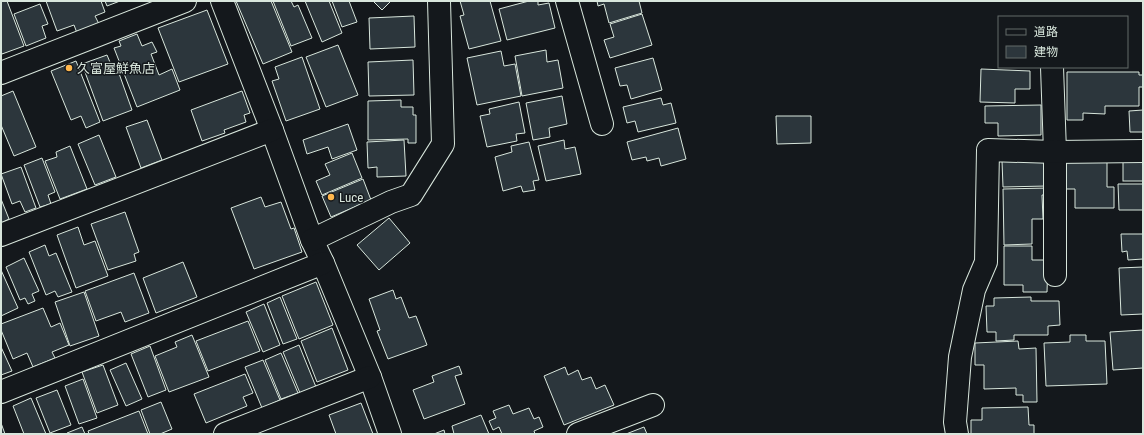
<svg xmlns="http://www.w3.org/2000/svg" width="1144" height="435" font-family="'Roboto Condensed','Noto Sans JP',sans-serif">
<rect width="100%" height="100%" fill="#14181c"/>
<g fill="#2c363c" stroke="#d8e6dc">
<path d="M1,1H7L24,46L2,54L1,51Z"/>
<path d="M46,1H101L105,12L95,16L99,24L77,33L74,25L57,31Z"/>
<path d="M105,1H120L107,6Z"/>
<path d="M236,1H271L292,52L263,64Z"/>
<path d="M273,1H291L294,7L298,5L312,38L291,46Z"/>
<path d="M305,1H329L342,33L322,42Z"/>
<path d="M332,1H349L357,22L342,27Z"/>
<path d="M373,1H391L382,10Z"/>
<path d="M460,1H490L501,41L469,49L460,16L464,15Z"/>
<path d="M529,1H538V5L549,3L555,28L507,40L499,9Z"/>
<path d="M597,1H639L642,13L609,23L604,4L598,6Z"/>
<path d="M40,4L48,24L42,26L46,38L26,46L14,14Z"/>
<path d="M207,10L228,64L179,82L158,28Z"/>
<path d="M642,14L652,45L610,58L604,40L614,37L610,24Z"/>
<path d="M414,16L415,47L370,49L369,18Z"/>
<path d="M137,34L142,46L152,42L157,52L151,54L159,75L172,69L180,90L137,107L114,48L121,46L119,41Z"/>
<path d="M338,45L358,95L326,107L306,57Z"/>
<path d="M546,50L547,62L558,60L563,88L522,96L515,56Z"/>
<path d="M501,51L504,66L515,64L521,96L477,105L467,58Z"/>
<path d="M107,55L112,67L116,65L132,110L103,121L82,64Z"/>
<path d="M302,57L320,109L286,121L272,81L279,79L275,67Z"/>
<path d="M653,58L662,90L631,99L627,85L620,86L615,68Z"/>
<path d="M413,60L414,95L369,96L368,62Z"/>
<path d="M76,61L100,122L86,128L81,116L71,120L51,71Z"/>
<path d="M981,69L1030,71V89H1015V103L980,102Z"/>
<path d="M1067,72H1139V75H1143V87H1139V106H1105V114L1083,113V120H1067Z"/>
<path d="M13,91L36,147L14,156L1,125V96Z"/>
<path d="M242,91L250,113L244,115L246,122L224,130L225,133L202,141L191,110Z"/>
<path d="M562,96L567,124L549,128L550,137L533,140L526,103Z"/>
<path d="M661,98L663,105L671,103L676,123L638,132L635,121L627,123L623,107Z"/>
<path d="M401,100V107H413V115H416V143H408V139L368,140V101Z"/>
<path d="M519,102L525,133L516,134L517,141L487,147L480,116L490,114L489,109Z"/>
<path d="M1041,105V135L998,136V123H985V106Z"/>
<path d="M1143,110V132H1130L1129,111Z"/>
<path d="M776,116H811V143L777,144Z"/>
<path d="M147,120L162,160L141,168L126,127Z"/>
<path d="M348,124L357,150L332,159L328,147L307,154L303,140Z"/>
<path d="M678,128L686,159L661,166L659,158L647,161L646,157L632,160L627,142Z"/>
<path d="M99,135L116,177L95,185L78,144Z"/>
<path d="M404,140L406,176L377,177V167L368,168L367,142Z"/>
<path d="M564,140L565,149L575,147L581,174L546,181L538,146Z"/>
<path d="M529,142L539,180L533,181L535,190L523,192L521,186L503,191L495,157L512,152L511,146Z"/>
<path d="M70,146L87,189L60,199L45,161L57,157L56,152Z"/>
<path d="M352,153L362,178L322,195L316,181L330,175L325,164Z"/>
<path d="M42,158L55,192L48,195L51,204L40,207L24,165Z"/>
<rect x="1123" y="158" width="20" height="23"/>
<path d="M1066,159L1107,160V187H1114V208H1075V189H1065Z"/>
<path d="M1047,160V186L1003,187L1002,161Z"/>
<path d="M21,167L36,208L25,212L20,201L12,204L1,174Z"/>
<path d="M363,179L371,200L331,217L322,196Z"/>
<path d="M1118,184H1143V210H1119Z"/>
<path d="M1048,188V195H1042L1043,219H1032V244L1004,245L1003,189Z"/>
<path d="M261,197L265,207L281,202L291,229L294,228L302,252L254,269L231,208Z"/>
<path d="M1,199L9,219L1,223Z"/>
<path d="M125,212L139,252L134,254L136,261L108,270L91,224Z"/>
<path d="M389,218L410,243L379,270L357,245Z"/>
<path d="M78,227L84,245L95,241L108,276L76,288L57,235Z"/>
<path d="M1121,234H1143V259L1128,260L1127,251L1122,252Z"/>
<path d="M45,245L49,256L56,253L72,292L58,297L55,291L46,295L29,252Z"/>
<path d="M1004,246H1032V260H1048L1047,292H1023V285H1004Z"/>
<path d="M24,258L39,291L32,294L35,301L28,304L25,298L20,300L6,267Z"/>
<path d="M183,262L197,297L156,313L143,278Z"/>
<path d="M1143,267V314L1121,315L1119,268Z"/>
<path d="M1,270L18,308L1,316Z"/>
<path d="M134,273L149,313L125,322L121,312L96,321L85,291Z"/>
<path d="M316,282L333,325L299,339L282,296Z"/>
<path d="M393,290L396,299L401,297L409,318L416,316L427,345L388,359L377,331L380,330L369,299Z"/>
<path d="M84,292L99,336L70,346L55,302Z"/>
<path d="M280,297L297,339L283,344L267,303Z"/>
<path d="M1031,297V301H1059L1060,325L1048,326V335H1014V340L996,341V332H987L986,306H994V298Z"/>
<path d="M264,304L280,345L263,352L246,312Z"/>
<path d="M43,308L51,327L60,323L69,345L52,352L55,358L33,367L27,353L13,359L1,330V324Z"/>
<path d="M248,321L260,351L208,371L196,341Z"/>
<path d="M332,328L348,370L317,382L301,341Z"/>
<path d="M1143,330V368L1113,370L1110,332Z"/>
<path d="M192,335L209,377L169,392L155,356L177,347L175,342Z"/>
<path d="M1070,335H1086V341H1105L1107,384L1046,386L1044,343L1070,342Z"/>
<path d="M1018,341L1019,349L1036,348L1037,402H1023V395H1016V388L984,389V365H975V343Z"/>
<path d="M299,345L316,387L300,393L283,352Z"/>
<path d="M150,346L166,390L148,397L131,354Z"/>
<path d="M1,347L12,371L1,375Z"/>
<path d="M281,353L298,393L281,399L265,360Z"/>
<path d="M263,360L280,400L262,408L245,367Z"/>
<path d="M126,363L142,399L126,406L110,370Z"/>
<path d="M103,365L118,405L97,413L82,372Z"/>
<path d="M459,366L462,374L455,376L465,404L424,419L413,390L434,382L432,376Z"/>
<path d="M565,367L568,375L578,370L582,380L591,377L596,389L605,385L614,405L564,425L544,376Z"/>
<path d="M245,374L253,393L243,397L247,406L206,423L194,394Z"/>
<path d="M83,379L97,418L79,424L65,386Z"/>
<path d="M57,390L71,425L50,433L36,398Z"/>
<path d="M31,398L46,434H24L13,406Z"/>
<path d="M161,402L172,429L160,434H150L141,410Z"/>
<path d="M361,403L373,434H336L329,415Z"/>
<path d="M509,405L513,414L529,408L534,419L539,417L543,427L534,431L535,434H502L499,427L493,430L489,421L496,418L493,411Z"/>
<path d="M1028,407L1029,425H1034V434H971V420H982V408Z"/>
<path d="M139,411L148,434H89L88,431Z"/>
<path d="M481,415L489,434H454L452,426Z"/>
<path d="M1,423L5,434H1Z"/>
<path d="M82,427L85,434H67V433Z"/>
<path d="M644,427L647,434H626Z"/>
<path d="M444,430L445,434H434Z"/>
</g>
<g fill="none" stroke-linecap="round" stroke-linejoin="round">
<g stroke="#d8e6dc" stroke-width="24">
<g id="minor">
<path d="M222,1L272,130L312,240L323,263L370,377L390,434"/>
<path d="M567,1L602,124"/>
<path d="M1052,67L1055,152V275"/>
<path d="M1,73L185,1"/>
<path d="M1,235L272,130"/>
<path d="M312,240L391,202L411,195L443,144L439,1"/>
<path d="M1,392L323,263"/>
<path d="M225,434L370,377"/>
<path d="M578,434L653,405"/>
<path d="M957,434L955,422L960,357L974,290L986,262L988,150L1055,152L1143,151"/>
</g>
</g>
<use href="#minor" stroke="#14181c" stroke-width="22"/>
</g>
<g fill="#ffb74d" stroke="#14181c" stroke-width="1.5">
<circle cx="69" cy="68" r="4"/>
<circle cx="331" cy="197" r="4"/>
</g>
<g text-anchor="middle" stroke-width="3" stroke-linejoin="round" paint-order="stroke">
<g font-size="13" fill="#d8e6dc" stroke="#14181c" text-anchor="start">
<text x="77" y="73">久富屋鮮魚店</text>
<text x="339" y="202">Luce</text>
</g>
</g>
<rect width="1144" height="435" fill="none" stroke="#d8e6dc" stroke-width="4"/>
<rect x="998" y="16" width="130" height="52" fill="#14181c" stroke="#626a69"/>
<rect x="1006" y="29" width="20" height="6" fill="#14181c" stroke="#626a69"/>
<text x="1034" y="36" font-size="12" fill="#d8e6dc">道路</text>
<rect x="1006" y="46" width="20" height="12" fill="#2c363c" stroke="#626a69"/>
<text x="1034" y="56" font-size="12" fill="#d8e6dc">建物</text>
</svg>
